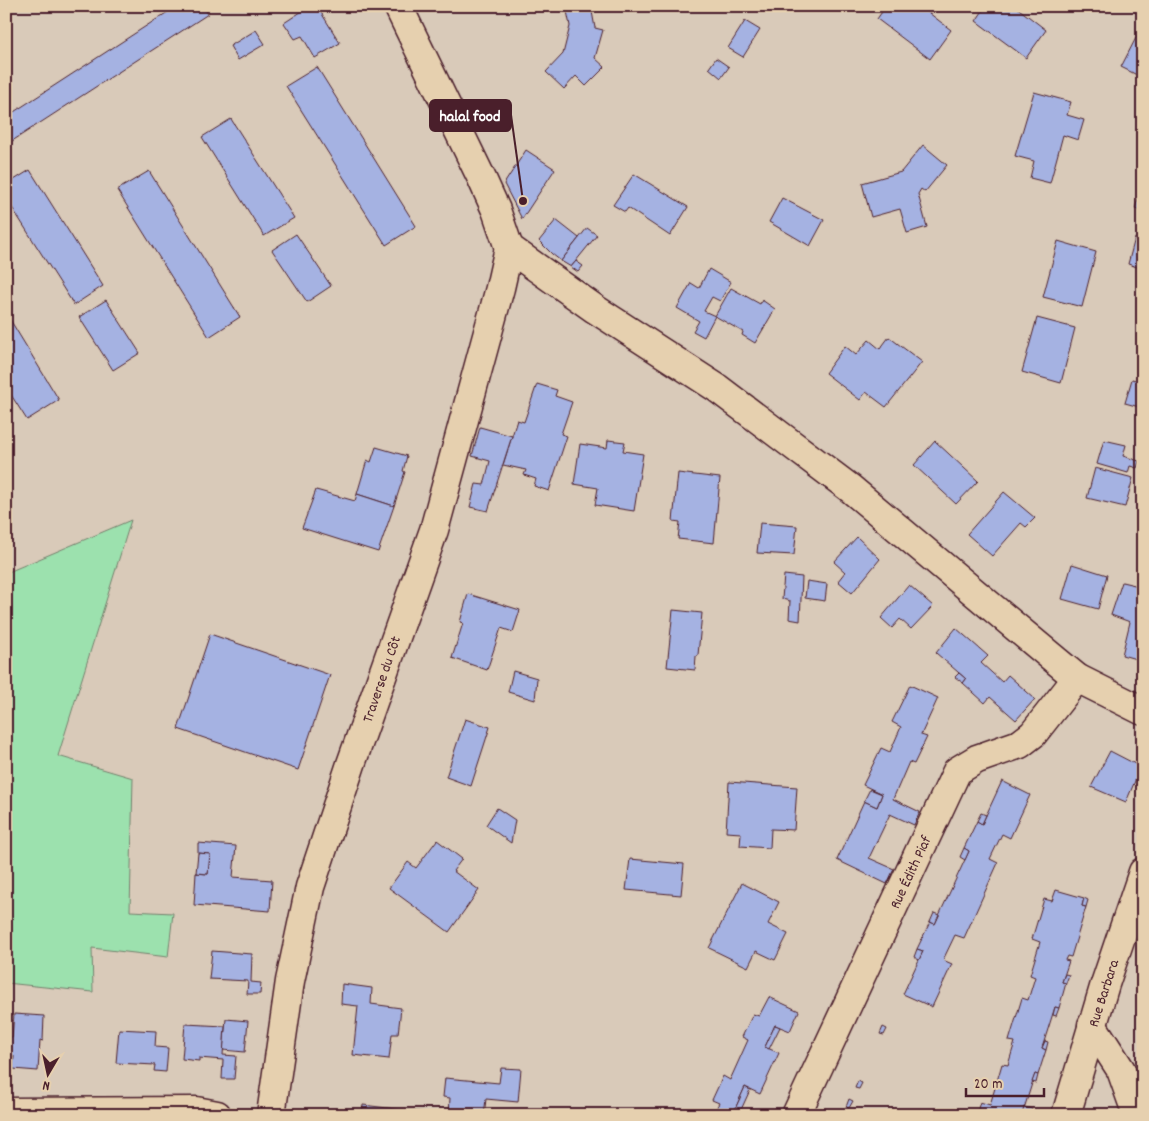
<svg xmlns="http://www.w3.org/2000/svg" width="1149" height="1121" font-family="Dekko,sans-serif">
<rect width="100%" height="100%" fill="#d9cab9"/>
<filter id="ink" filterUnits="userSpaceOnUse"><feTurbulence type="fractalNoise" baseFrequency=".02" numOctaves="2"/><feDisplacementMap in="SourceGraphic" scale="10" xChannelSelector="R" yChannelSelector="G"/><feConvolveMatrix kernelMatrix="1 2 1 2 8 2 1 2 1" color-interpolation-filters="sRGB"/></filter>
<g filter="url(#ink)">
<path fill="#9ce1ae" stroke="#73806c" d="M131,520L58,756L133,778L130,911L173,913L168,957L92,948L93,992L6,983V573Z"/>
<g fill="#a5b2e2" stroke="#4a1f2b">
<path d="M177,6H203L208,14L6,145V117Z"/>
<path d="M310,6H317L340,43L315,58L302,36L295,39L284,23Z"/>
<path d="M566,6H591L595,28L603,30L595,58L605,67L586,86L576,76L564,89L546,72L563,54L570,26Z"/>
<path d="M886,6H920L951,30L930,59L877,19Z"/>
<path d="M986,6H1015L1046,30L1026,58L976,21Z"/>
<path d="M745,21L760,30L743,57L728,48Z"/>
<path d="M256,30L265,44L238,60L230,46Z"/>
<path d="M1138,34L1143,36V78L1121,67Z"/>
<path d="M716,58L729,67L721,78L709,68Z"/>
<path d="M317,67L416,226L386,245L286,86Z"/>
<path d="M1034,92L1071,102L1067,115L1084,120L1078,140L1063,135L1050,183L1030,178L1034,161L1015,156Z"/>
<path d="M231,119L294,218L264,236L202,137Z"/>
<path d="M923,145L947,165L925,192L921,189L918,194L927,227L907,233L900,209L871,217L862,183L901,172Z"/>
<path d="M526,150L555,169L522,219L504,184Z"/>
<path d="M30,170L103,286L74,305L6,198V185Z"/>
<path d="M149,171L240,317L209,337L117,190Z"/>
<path d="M634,174L688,207L670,236L628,208L625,212L613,205Z"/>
<path d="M1143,180V211L1135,209Z"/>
<path d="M782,198L824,220L810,246L769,222Z"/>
<path d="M556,220L579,238L561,261L552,254L539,241Z"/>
<path d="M587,228L597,235L571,267L561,261Z"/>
<path d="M296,234L331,286L307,302L272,250Z"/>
<path d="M1135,238L1143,240V269L1128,264Z"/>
<path d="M1058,241L1096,252L1082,307L1043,297Z"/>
<path d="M576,261L583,266L578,272L571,267Z"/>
<path d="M709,269L731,282L720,301L712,297L704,311L715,316L704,337L693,331L699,321L677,308L691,283L699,288Z"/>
<path d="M731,288L760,304L762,300L775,309L755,343L742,335L743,332L715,316Z"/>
<path d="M106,300L140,353L113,370L79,317Z"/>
<path d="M6,313L59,400L27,420L6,387Z"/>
<path d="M1037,318L1075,328L1061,383L1022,372Z"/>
<path d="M889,337L922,362L886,407L866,392L860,400L825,373L845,346L856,355L869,340L880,349Z"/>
<path d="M1132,379L1143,382V408L1125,403Z"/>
<path d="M537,384L557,390L555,396L572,402L561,434L567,436L549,491L534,486L536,479L524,475L526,470L503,465L517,420L524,422Z"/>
<path d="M480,427L512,436L488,511L470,507L476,484L484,485L490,461L472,456Z"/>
<path d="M608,440L625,442L623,451L643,454L634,511L595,505L598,488L574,484L580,444L607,448Z"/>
<path d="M1104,440L1126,445L1123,456L1139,461L1137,468L1130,466L1128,473L1097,464Z"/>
<path d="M935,441L978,481L956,504L914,465Z"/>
<path d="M376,447L407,456L403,471L405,472L394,506L357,494L367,460L371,462Z"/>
<path d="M1095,468L1133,478L1125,507L1087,498Z"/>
<path d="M678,473L720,478L714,543L678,539L680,522L673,521Z"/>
<path d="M316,490L355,501L357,494L394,506L378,552L302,528Z"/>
<path d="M1004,492L1035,518L1026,527L1021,523L992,556L967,534Z"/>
<path d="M760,523L797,526L794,555L757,553Z"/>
<path d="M857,537L880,559L852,593L838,581L845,572L834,562Z"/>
<path d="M1072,564L1107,575L1098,609L1062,599Z"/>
<path d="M784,575L802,577L800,621L789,619L790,601L782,599Z"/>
<path d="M807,581L827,584L825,601L805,598Z"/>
<path d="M1122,582L1143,587V661L1122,655L1130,622L1111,615Z"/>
<path d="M909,585L933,606L911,629L900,619L892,628L881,618Z"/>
<path d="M468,594L520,610L513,632L501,628L487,670L452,658L463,623L460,622Z"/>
<path d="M673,610L702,613L698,655L696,656L695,670L667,667Z"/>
<path d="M956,628L988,656L981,663L1002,682L1008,675L1035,699L1016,720L990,697L985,703L963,683L966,679L936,653Z"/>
<path d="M210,634L330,675L298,770L178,729Z"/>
<path d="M513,671L537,678L535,700L508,692Z"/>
<path d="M959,673L966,679L963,683L955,677Z"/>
<path d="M910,685L938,698L921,735L927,737L914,764L909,762L893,799L920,812L914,825L890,814L869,858L894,869L887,884L837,860L864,801L877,807L882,794L863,785L881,748L890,752L901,727L892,722Z"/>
<path d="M465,719L490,727L471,786L446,777Z"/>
<path d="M1110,751L1141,767L1126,802L1091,787Z"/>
<path d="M1002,781L1030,795L1010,838L1002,834L990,859L998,863L964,938L955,935L943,960L952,964L932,1007L903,994L923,951L917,949L930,922L935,924L969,851L964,848L977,821L982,824Z"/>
<path d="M729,782L797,787L794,830L771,829L770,848L740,846L741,833L726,832Z"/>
<path d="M870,789L882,794L877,807L864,801Z"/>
<path d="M497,808L515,820L511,843L486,825Z"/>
<path d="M981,813L986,815L982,824L977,821Z"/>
<path d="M437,840L462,859L453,871L479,890L449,932L389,888L408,862L416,868Z"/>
<path d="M198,843L236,846L233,877L272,880L270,911L194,905L196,873L208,874L210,854L198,853Z"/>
<path d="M964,848L969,851L965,860L960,857Z"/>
<path d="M198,853L210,854L208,874L196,873Z"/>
<path d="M630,859L684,864L681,895L626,890Z"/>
<path d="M742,883L779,902L768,924L788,934L775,960L756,951L748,967L709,948Z"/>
<path d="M1056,890L1084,898L1082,906L1086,907L1071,957L1067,956L1065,960L1069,961L1062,982L1066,983L1059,1008L1055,1007L1042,1048L1046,1050L1038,1075L1035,1074L1022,1115H976L980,1102L990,1105L1002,1064L1008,1065L1015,1042L1009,1041L1022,998L1028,1000L1035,977L1030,975L1040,942L1032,939L1044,899L1052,901Z"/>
<path d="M1084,898L1088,900L1086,907L1082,906Z"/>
<path d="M934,913L939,915L935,924L930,922Z"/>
<path d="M917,949L923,951L919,960L914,957Z"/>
<path d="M212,951L252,954L251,982L261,983L260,994H247L248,981L209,979Z"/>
<path d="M1065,974L1069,975L1066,983L1062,982Z"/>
<path d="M342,984L372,988L371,1004L401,1008L398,1034H392L389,1059L353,1055L358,1006L341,1004Z"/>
<path d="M769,997L799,1011L790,1031L775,1025L765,1047L779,1053L760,1094L745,1087L735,1109L747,1115H713L719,1103L712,1100L723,1076L730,1080L748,1040L742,1037L753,1014L759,1016Z"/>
<path d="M1055,1007L1059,1008L1056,1016L1053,1015Z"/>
<path d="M14,1014L44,1016L43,1041L40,1040L38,1071L13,1069L14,1056H7L9,1037H12Z"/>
<path d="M226,1019L248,1021L245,1052L223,1050Z"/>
<path d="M185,1024L225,1026L223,1055L236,1056L234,1079H222L223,1060L199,1058V1061L182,1059Z"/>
<path d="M775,1025L780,1027L769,1049L765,1047Z"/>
<path d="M883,1027L887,1029L884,1035L880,1034Z"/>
<path d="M119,1029L156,1031L155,1047L168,1048L166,1072L154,1071L155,1065L116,1063Z"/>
<path d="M1045,1041L1048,1042L1046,1050L1042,1048Z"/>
<path d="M501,1068L521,1069L518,1102L486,1099L484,1115H449L450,1098L443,1097L445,1078L499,1083Z"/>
<path d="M1035,1074L1038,1075L1036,1083L1032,1082Z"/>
<path d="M858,1081L862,1083L859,1089L855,1088Z"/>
<path d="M745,1087L750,1090L740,1112L735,1109Z"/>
<path d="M849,1099L853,1101L849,1108L846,1107Z"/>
<path d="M363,1105L428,1113V1115H362Z"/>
<path d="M1024,1107L1032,1109L1030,1115H1022Z"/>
</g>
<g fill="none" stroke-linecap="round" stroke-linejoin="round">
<g stroke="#4a1f2b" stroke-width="31">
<g id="street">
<path d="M398,6L482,179L496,210L509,248"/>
<path d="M509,248L595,309L717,388L851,489L1036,644L1077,678L1143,711"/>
<path d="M1092,1025L1121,1070L1137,1115"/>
<path d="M6,1112L196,1111L217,1115"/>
<path d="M271,1115L290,981L310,887L351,764L434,530L500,288L509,248"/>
<path d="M796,1115L957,771L977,759L1020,744L1033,734L1077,678"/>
<path d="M1066,1115L1105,984L1143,872"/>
</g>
</g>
<use href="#street" stroke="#e6d0af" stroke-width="28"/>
</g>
</g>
<g text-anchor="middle" stroke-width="4.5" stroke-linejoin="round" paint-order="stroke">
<g font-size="15" fill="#4a1f2b" stroke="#e6d0af">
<text transform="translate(381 679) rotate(-71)" y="5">Traverse du Côt</text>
<text transform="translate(910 872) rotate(-65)" y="5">Rue Édith Piaf</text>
<text transform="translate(1103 993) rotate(-72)" y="5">Rue Barbara</text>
</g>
</g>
<path fill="none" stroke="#4a1f2b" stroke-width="2" d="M523 201L511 115"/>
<circle fill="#4a1f2b" stroke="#e6d0af" stroke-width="2" cx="523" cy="201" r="5"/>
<rect fill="#4a1f2b" stroke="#4a1f2b" stroke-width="2" x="430" y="100" width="81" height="31" rx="5"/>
<g font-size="16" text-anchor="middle" font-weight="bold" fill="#fff">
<text x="470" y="121">halal food</text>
</g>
<rect width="1149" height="1121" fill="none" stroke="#e6d0af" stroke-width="25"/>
<rect x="12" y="12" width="1124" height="1096" fill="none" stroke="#4a1f2b" stroke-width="2" filter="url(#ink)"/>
<g transform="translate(48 1074) rotate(189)" stroke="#e6d0af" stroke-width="4" paint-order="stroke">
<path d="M0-4L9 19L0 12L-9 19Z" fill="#4a1f2b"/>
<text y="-8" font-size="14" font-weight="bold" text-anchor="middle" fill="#4a1f2b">N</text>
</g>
<path d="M966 1088v8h78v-8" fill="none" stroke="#4a1f2b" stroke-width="2.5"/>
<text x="974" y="1088" font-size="15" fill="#4a1f2b" stroke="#e6d0af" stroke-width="4" paint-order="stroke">20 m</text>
</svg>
